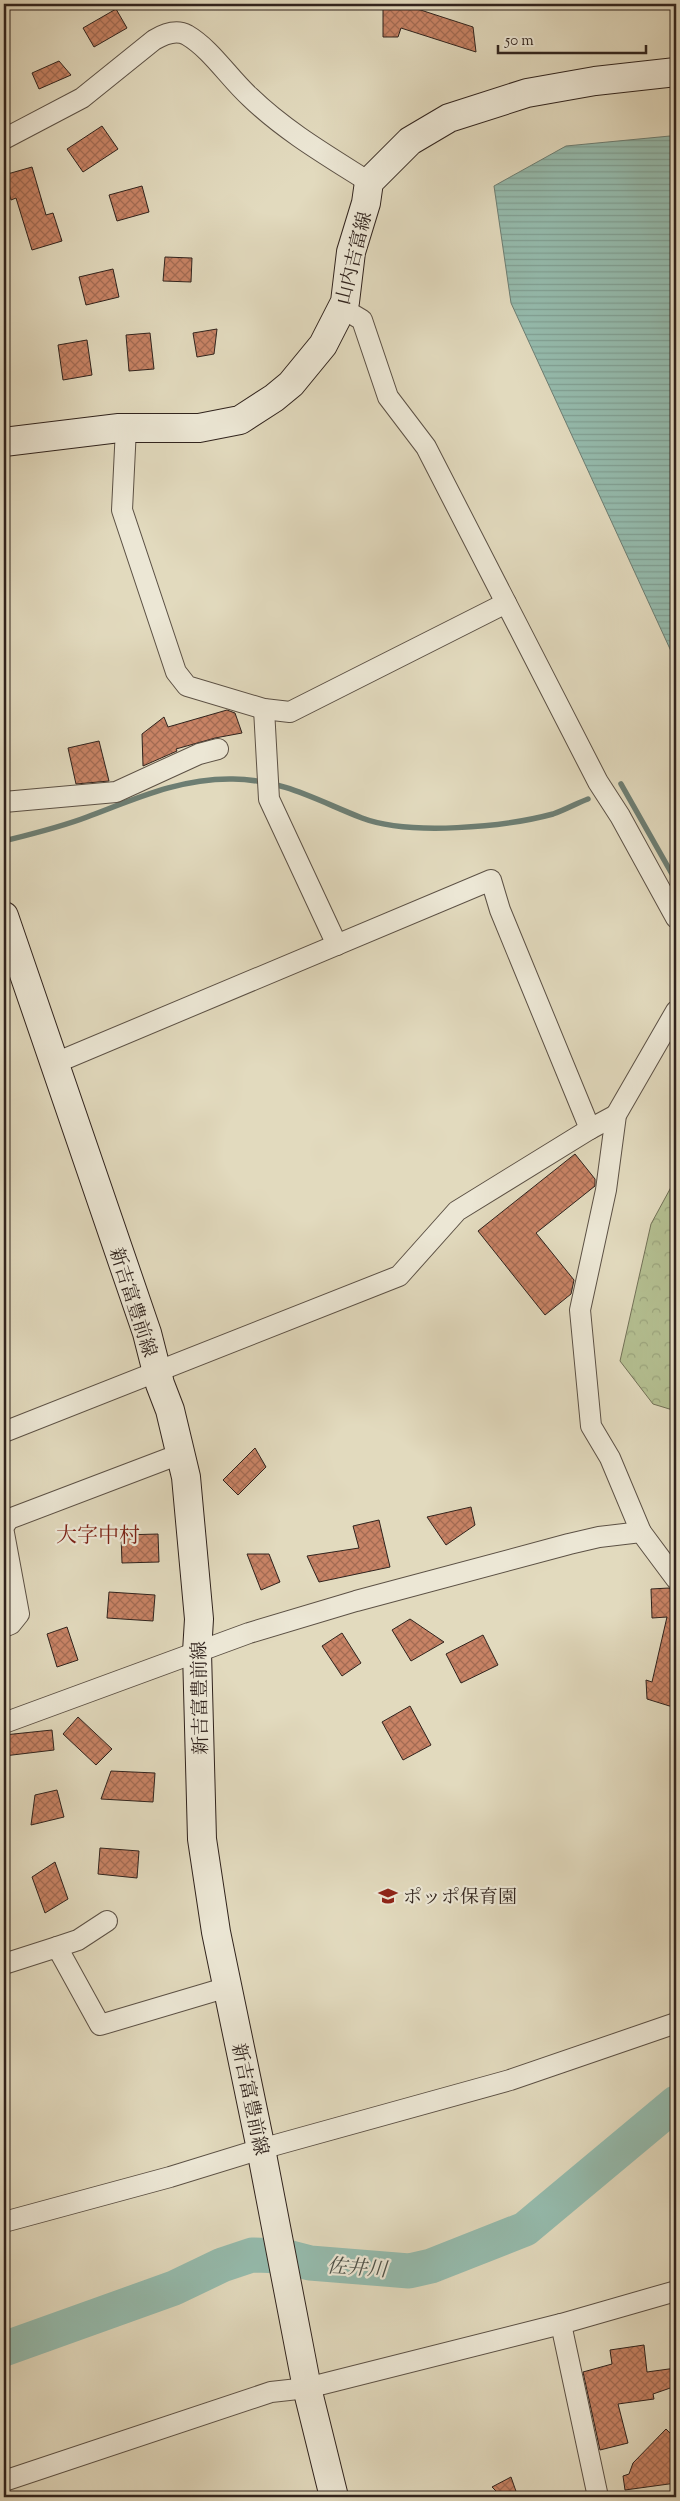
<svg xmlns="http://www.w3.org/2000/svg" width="680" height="2501" font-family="'Sorts Mill Goudy','Noto Serif JP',serif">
<defs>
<pattern id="forest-crowns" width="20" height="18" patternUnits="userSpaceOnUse" patternTransform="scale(1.25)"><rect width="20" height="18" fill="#b4bf91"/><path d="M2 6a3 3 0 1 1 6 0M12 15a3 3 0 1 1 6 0" fill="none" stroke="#9ba47d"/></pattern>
<pattern id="water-rules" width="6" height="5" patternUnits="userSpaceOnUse" patternTransform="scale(1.25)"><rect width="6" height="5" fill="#95bbad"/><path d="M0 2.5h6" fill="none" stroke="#81a094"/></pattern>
<pattern id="building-cross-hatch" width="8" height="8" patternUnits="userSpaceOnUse" patternTransform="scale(1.25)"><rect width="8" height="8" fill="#c88365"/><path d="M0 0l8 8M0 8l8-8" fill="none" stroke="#a36b53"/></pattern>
</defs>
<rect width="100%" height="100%" fill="#e2dabe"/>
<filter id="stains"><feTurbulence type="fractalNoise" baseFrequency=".004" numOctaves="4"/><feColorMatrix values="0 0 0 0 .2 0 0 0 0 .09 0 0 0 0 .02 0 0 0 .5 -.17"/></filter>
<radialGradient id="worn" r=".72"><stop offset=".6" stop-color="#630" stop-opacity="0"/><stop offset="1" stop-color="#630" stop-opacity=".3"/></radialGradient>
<path fill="url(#forest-crowns)" stroke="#727157" d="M676,1178V1411L653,1404L620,1361L651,1224Z"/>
<path fill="url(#water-rules)" stroke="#6d7e73" d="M670,136L676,139V662L511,303L494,186L566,146Z"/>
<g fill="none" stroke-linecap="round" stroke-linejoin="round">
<g stroke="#6d7e73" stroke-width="5.5">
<path d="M621,784L676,881"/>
<path d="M4,841C32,834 61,827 87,817C135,799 180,778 233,779C284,780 316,800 362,818C409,836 505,827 553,814C565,810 577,803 588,799"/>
</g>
<path stroke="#95bbad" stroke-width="35" d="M4,2349L174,2288L222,2265L252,2255L283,2256L310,2263L409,2271L431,2266L525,2229L676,2103"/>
</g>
<g fill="url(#building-cross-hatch)" stroke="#30231d">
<path d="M383,4H402L473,27L476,52L401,28L398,37H383Z"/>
<path d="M116,9L127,28L94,47L83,28Z"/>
<path d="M59,61L71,75L39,89L32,73Z"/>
<path d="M102,126L118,149L83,172L67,149Z"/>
<path d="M32,167L46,215L53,213L62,241L32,250L16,198L11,200L4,175Z"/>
<path d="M142,186L149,212L117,221L109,195Z"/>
<path d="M165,257L192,258L191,282L163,281Z"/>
<path d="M113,269L119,297L86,305L79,277Z"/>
<path d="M217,329L214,354L197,357L193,333Z"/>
<path d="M150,333L154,369L129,371L126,335Z"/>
<path d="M87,340L92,375L63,380L58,345Z"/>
<path d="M227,710L235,713L242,733L215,738L176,749L177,751L143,766L142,734L164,717L168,727Z"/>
<path d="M99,741L109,781L76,784L68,748Z"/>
<path d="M575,1154L595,1179V1186L536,1233L574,1280L571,1294L545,1315L478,1231Z"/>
<path d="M255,1448L266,1467L238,1495L223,1480Z"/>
<path d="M471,1507L475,1525L446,1545L427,1517Z"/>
<path d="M379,1520L390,1567L319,1582L307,1556L359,1548L353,1526Z"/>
<path d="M158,1534L159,1562L122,1563L121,1535Z"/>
<path d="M247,1554H269L280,1582L261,1590Z"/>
<path d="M669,1588L672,1590L673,1605H676V1708L647,1699L646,1680L652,1682L667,1617L652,1618L651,1589Z"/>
<path d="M109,1592L155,1595L153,1621L107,1618Z"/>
<path d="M410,1619L444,1642L411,1661L392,1630Z"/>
<path d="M67,1627L78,1660L57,1667L47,1634Z"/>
<path d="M342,1633L361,1663L342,1676L322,1646Z"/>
<path d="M483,1635L498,1665L461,1683L446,1654Z"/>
<path d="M410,1706L431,1745L403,1760L382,1722Z"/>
<path d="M78,1717L112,1749L96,1765L63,1734Z"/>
<path d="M52,1730L54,1750L4,1756V1735Z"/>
<path d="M111,1771L155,1773L153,1802L101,1799Z"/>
<path d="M57,1790L64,1817L31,1825L35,1795Z"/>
<path d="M100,1848L139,1851L137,1878L98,1874Z"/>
<path d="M55,1862L68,1899L45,1913L32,1877Z"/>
<path d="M644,2345L647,2372L676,2368V2386L653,2394L654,2399L618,2404L628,2443L600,2450L583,2372L612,2364L610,2350Z"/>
<path d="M666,2429L676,2439V2483L625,2490L623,2476L629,2474L633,2463Z"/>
<path d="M511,2477L518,2497H502L492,2487Z"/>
</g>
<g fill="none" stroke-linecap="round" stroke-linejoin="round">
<g stroke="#5c5145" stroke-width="22">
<g id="minor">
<path d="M4,139L82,98L154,40C164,34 176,29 187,35C211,49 229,78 250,97C285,131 328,156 369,182"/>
<path d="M342,308L362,320L388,397L426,447L598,782L620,816L676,918"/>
<path d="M126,428L122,510L176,672L187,686L264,709L290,712L506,603"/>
<path d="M264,709L269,799L337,945"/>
<path d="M4,802L116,792L199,754L218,749"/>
<path d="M53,1064L491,880L500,910L590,1129L616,1115"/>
<path d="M4,1432L399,1276L457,1211L590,1129"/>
<path d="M4,1526L9,1519L180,1454"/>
<path d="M641,1532L610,1458L591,1426L580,1310L606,1190L616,1115L676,1011"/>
<path d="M4,1533L19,1614L11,1624L4,1627"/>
<path d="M4,1723L249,1633L356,1601L569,1544L599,1537L641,1532L676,1579"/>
<path d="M57,1947L78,1940L107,1921"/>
<path d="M4,1964L57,1947L100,2025L228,1987"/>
<path d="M4,2222L170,2177L261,2149L510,2080L676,2023"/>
<path d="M561,2324L598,2497"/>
<path d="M4,2481L271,2392L307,2388L561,2324L676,2291"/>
</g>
</g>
<g stroke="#30231d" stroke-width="30">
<g id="secondary">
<path d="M4,442L119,428H199L240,420L274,398L291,384L323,345L345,302L351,252L366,203L369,182L410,141L449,118L527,93L595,81L676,72"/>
<path d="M4,916L147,1333L160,1384L170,1410L186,1477L199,1619L197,1652L202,1839L216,1932L261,2149L307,2388L334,2497"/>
</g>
</g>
<use href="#minor" stroke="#ece7d5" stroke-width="20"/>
<use href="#secondary" stroke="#ece7d5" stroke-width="28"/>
</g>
<defs>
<g id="school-bare" transform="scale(1.5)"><path d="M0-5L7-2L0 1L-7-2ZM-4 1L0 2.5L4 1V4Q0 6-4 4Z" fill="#8f2418" stroke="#ece7d5" stroke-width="2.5" paint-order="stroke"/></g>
</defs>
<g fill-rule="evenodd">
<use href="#school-bare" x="388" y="1896"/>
</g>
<g text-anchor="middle" stroke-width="4.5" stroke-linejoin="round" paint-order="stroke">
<g font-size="19" fill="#30231d" stroke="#ece7d5">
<text transform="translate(353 258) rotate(-76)" y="7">山内吉富線</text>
<text transform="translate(134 1302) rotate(72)" y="7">新吉富豊前線</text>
<text transform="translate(199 1698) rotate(-91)" y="7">新吉富豊前線</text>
<text transform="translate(251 2099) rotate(78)" y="7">新吉富豊前線</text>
</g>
<g font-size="19" fill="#30231d" stroke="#ece7d5" text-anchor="start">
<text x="403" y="1903">ポッポ保育園</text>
</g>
<g font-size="20" font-style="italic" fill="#4e5148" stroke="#ece7d5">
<text transform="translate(357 2267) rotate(4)" y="7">佐井川</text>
</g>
<g font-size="21" fill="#7a1f14" stroke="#ece7d5">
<text x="98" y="1542">大字中村</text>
</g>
</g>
<rect width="680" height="2501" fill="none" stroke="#e2dabe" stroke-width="20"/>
<rect x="5" y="5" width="670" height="2491" fill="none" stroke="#30231d" stroke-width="2.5"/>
<rect x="10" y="10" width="660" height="2481" fill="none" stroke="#30231d"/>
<path d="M498 45v8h148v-8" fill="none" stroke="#30231d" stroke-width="2.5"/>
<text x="505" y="45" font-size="15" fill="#30231d" stroke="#ece7d5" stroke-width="4" paint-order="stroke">50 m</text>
<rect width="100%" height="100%" filter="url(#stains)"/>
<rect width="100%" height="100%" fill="url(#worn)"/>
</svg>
